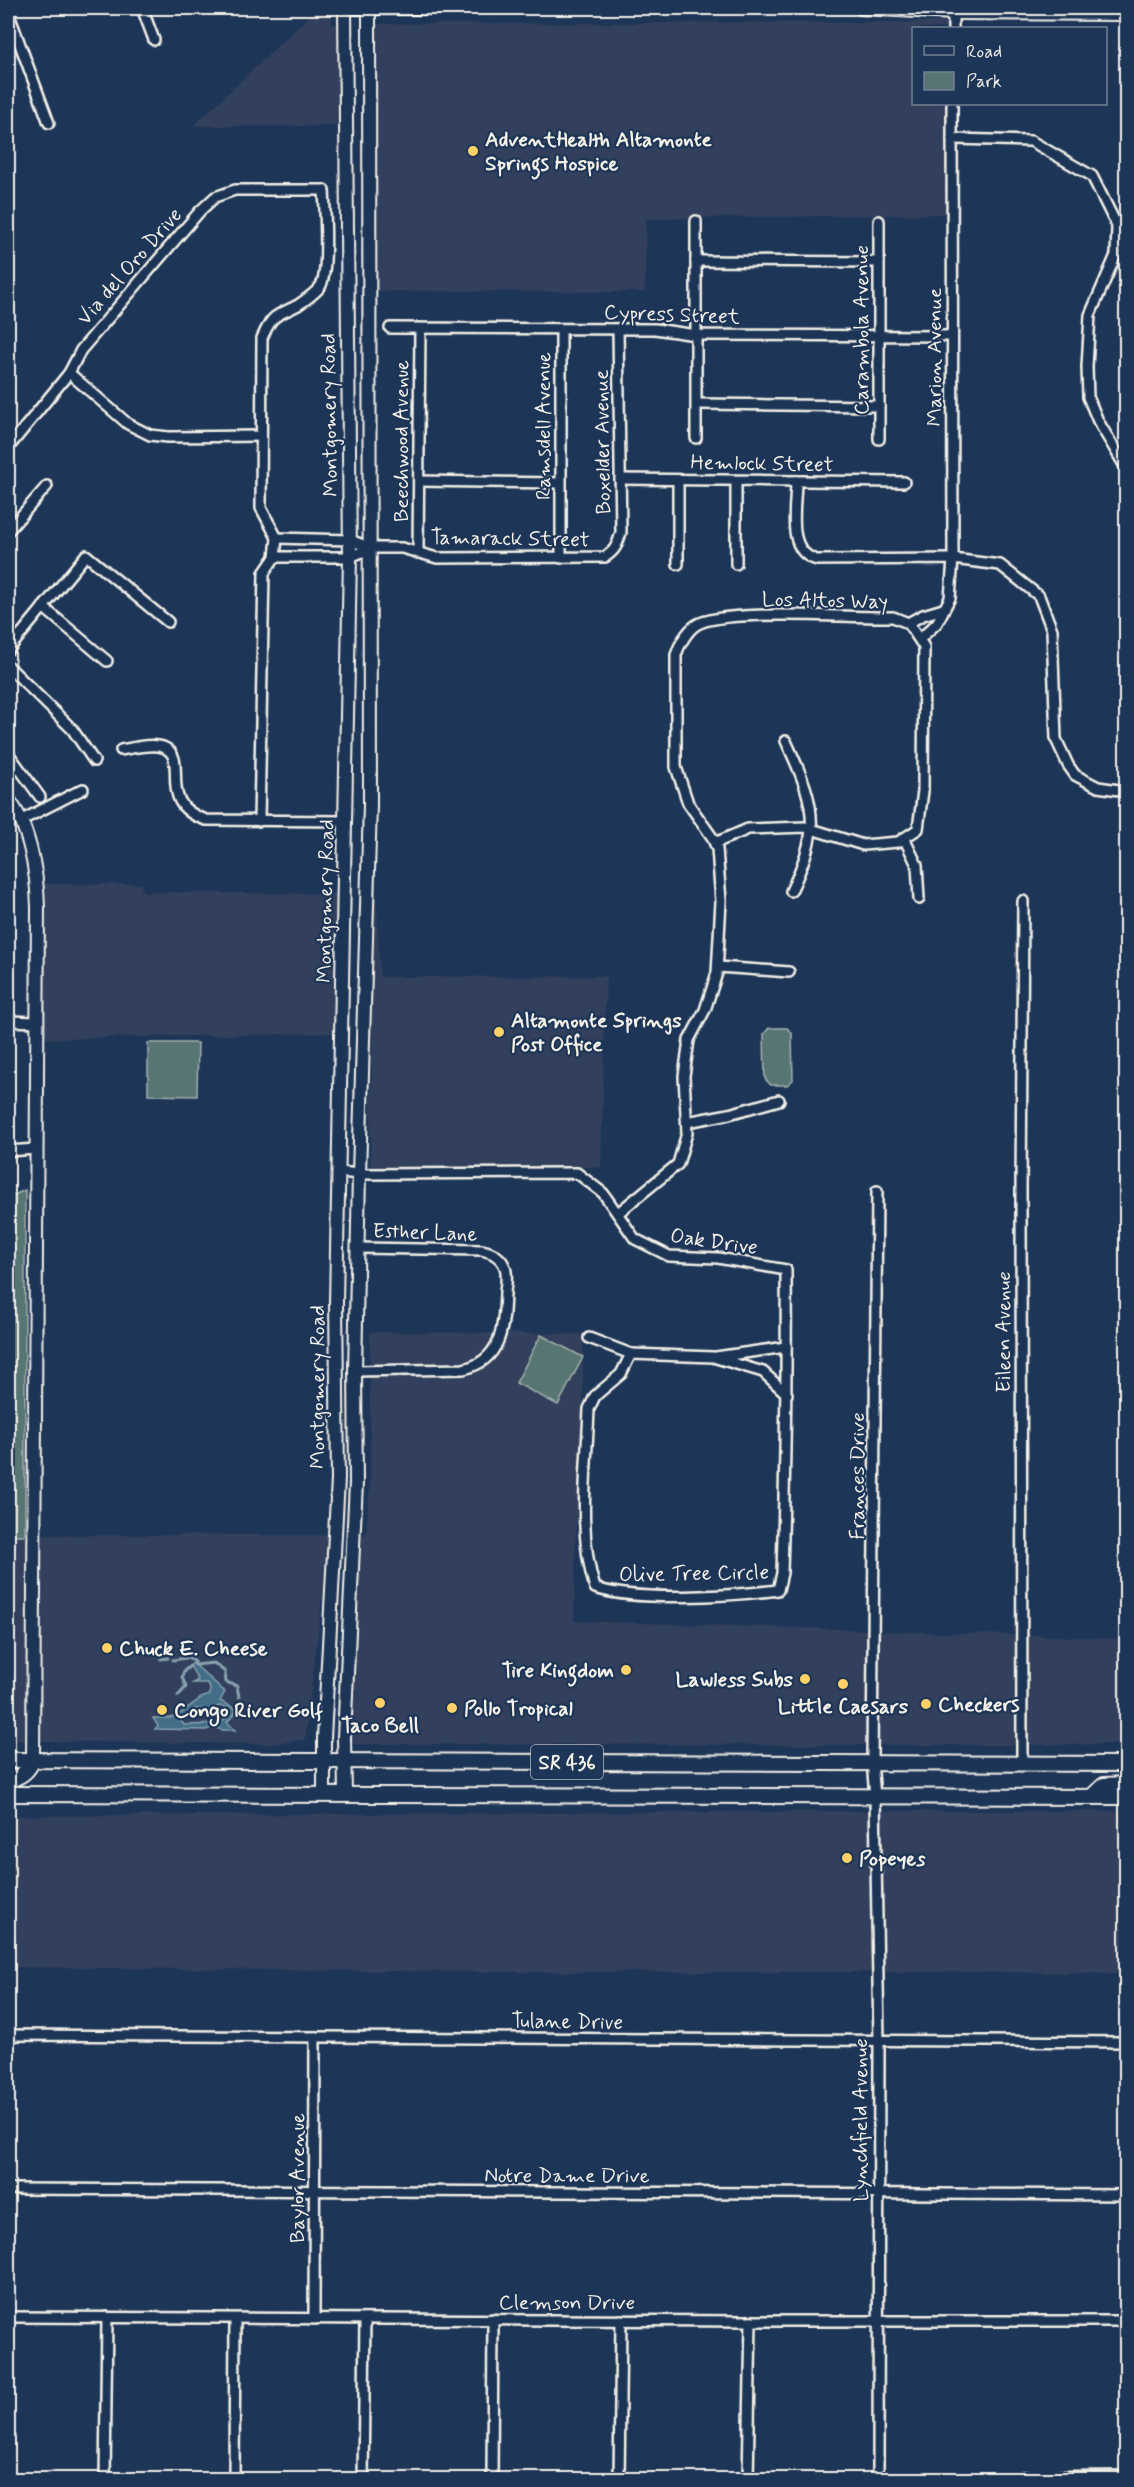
<svg xmlns="http://www.w3.org/2000/svg" width="1134" height="2487" font-family="Mynerve,sans-serif">
<rect width="100%" height="100%" fill="#1d3557"/>
<filter id="ink" filterUnits="userSpaceOnUse"><feTurbulence type="fractalNoise" baseFrequency=".0167" numOctaves="2"/><feDisplacementMap in="SourceGraphic" scale="12" xChannelSelector="R" yChannelSelector="G"/><feConvolveMatrix kernelMatrix="1 2 1 2 8 2 1 2 1" color-interpolation-filters="sRGB"/></filter>
<g filter="url(#ink)">
<g fill="#31415d">
<path d="M318,8H332V24H341V126H193Z"/>
<path d="M948,22V28H914V104H947V214L702,218L701,216L692,215L691,218L646,219L645,292L376,291L374,24Z"/>
<path d="M336,883H340L337,1033L43,1039L42,884H141L142,890L146,892L331,894L336,891Z"/>
<path d="M372,883H376L380,977L606,976L601,1167L370,1168L372,1035L368,1034Z"/>
<path d="M370,1332L495,1333L484,1354L473,1361L462,1363L370,1364Z"/>
<path d="M506,1333L583,1334V1403L576,1531L574,1621L868,1630L867,1745L349,1744L359,1535H366L370,1483V1376L463,1375L476,1372L491,1363L501,1348Z"/>
<path d="M8,1535H29L28,1741H8Z"/>
<path d="M40,1535H330L305,1740L270,1744L39,1741Z"/>
<path d="M879,1631L1017,1635V1745H877Z"/>
<path d="M1027,1635L1126,1639V1744L1027,1745Z"/>
<path d="M870,1811L873,1972H481L8,1967V1816Z"/>
<path d="M881,1811H1126V1973L883,1972Z"/>
</g>
<g fill="#577573" stroke="#a6b3ae" stroke-width="1.5">
<path d="M769,1028H787L792,1033L793,1080L787,1085H771L765,1079L764,1034Z"/>
<path d="M148,1043H198L197,1096L148,1095Z"/>
<path d="M25,1190V1535H8V1198Z"/>
<path d="M541,1335L583,1357L558,1405L516,1383Z"/>
</g>
<path fill="#426e88" stroke="#89a2ae" stroke-width="1.5" fill-rule="evenodd" d="M193,1663L225,1692L220,1701L236,1709L234,1715L227,1722L235,1730H222L213,1727L206,1730L155,1729L158,1726L153,1718H169L177,1716L201,1698L210,1695V1688L207,1683H193L198,1680L190,1666ZM219,1706L226,1707L227,1717L219,1724L184,1725L181,1721L182,1717L192,1714L195,1709L211,1710Z"/>
<g fill="none" stroke-linecap="round" stroke-linejoin="round">
<g stroke="#89a2ae" stroke-width="3">
<path d="M189,1658L194,1661L195,1665L214,1663L225,1672L226,1682L237,1686L239,1697"/>
<path d="M161,1659L168,1658"/>
<path d="M173,1660L186,1658"/>
<path d="M178,1696L186,1687L182,1677L184,1671L190,1666"/>
</g>
<g stroke="#f4f1e8" stroke-width="14">
<g id="street">
<path d="M142,8L154,40"/>
<path d="M8,12L49,123"/>
<path d="M953,28V8"/>
<path d="M952,139L1031,141L1092,176L1117,226L1116,255L1090,315L1087,367L1088,397L1098,421L1126,468"/>
<path d="M696,261L879,262"/>
<path d="M390,328L655,329L696,335L952,336"/>
<path d="M561,329V558"/>
<path d="M69,373L128,424L150,435L168,437L261,436"/>
<path d="M697,404L879,406"/>
<path d="M696,438V221"/>
<path d="M879,439V221"/>
<path d="M8,448L69,373L81,350L200,211L215,197L235,190H324C325,208 329,275 320,287C315,293 304,301 298,305C275,317 273,313 262,338L261,508L277,538L275,557L264,573L259,821"/>
<path d="M620,479L904,482"/>
<path d="M678,480V564"/>
<path d="M419,481L560,483"/>
<path d="M736,481V564"/>
<path d="M796,481C796,507 785,552 817,560L953,559L1000,565L1039,596L1052,630L1056,739L1068,765L1075,775L1098,787L1126,791"/>
<path d="M8,531L47,486"/>
<path d="M277,538L350,540L371,548H402L437,558L605,557C615,551 618,544 621,532L618,329"/>
<path d="M418,553L420,329"/>
<path d="M275,557H350L371,548"/>
<path d="M43,607L107,661"/>
<path d="M908,623L923,615L943,609"/>
<path d="M920,639L937,623L950,598L953,559L952,104"/>
<path d="M8,650L86,555L168,622"/>
<path d="M8,666L72,729L94,761"/>
<path d="M786,741C798,768 814,799 811,830C809,851 800,872 791,891"/>
<path d="M121,750C133,748 151,743 163,747C192,758 153,803 206,820L346,821"/>
<path d="M8,753L40,797"/>
<path d="M20,821L83,789"/>
<path d="M904,838L917,865L919,899"/>
<path d="M718,967L789,972"/>
<path d="M8,1021L38,1022"/>
<path d="M687,1122L729,1114L779,1100"/>
<path d="M8,1151L36,1149"/>
<path d="M339,1172L359,1174L577,1173L603,1193L635,1239L669,1256L718,1258L786,1270C787,1371 785,1472 782,1573L778,1590C731,1596 638,1602 595,1588C577,1531 587,1467 589,1409L595,1396L621,1374L631,1354L713,1357L763,1372L787,1394"/>
<path d="M877,1191L872,1761L875,1797L879,2042L878,2480"/>
<path d="M618,1213L678,1164L687,1133L684,1076L689,1040L705,1010L717,973L721,901L717,849L712,837L688,803L676,767V655C679,645 687,631 696,625C722,608 854,618 893,617L908,623L924,647L923,791L918,829L898,842L863,845L805,827L748,829L715,843"/>
<path d="M589,1338L631,1354"/>
<path d="M716,1357L786,1347"/>
<path d="M355,1371L463,1369C502,1361 504,1326 505,1292C506,1284 508,1272 504,1265C500,1256 491,1252 482,1250L358,1248"/>
<path d="M1022,1763L1021,1190L1023,901"/>
<path d="M8,2035L1126,2042"/>
<path d="M8,2189L1126,2195"/>
<path d="M8,2317L751,2321H1126"/>
<path d="M314,2319L315,2037"/>
<path d="M1023,2477L1126,2476"/>
<path d="M105,2480L107,2317"/>
<path d="M234,2480L235,2319"/>
<path d="M363,2480L365,2319"/>
<path d="M492,2480L493,2319"/>
<path d="M619,2480L621,2320"/>
<path d="M748,2480L751,2321"/>
</g>
</g>
<g stroke="#f4f1e8" stroke-width="16">
<g id="secondary">
<path d="M349,8H452"/>
<path d="M861,8L953,13L1126,14"/>
<path d="M8,799C30,826 37,874 38,907L33,1760"/>
<path d="M324,1794V1738L338,1479L336,1303L350,557L345,8"/>
<path d="M345,1794L344,1737L356,1483L355,1371L359,1174L370,805L369,8"/>
</g>
</g>
<g stroke="#f4f1e8" stroke-width="18">
<g id="primary">
<path d="M8,1760L1126,1764"/>
<path d="M8,1781C21,1776 27,1773 33,1760"/>
<path d="M8,1794L1126,1797"/>
<path d="M1091,1797L1104,1785L1126,1784"/>
</g>
</g>
<use href="#street" stroke="#1d3557" stroke-width="9"/>
<use href="#secondary" stroke="#1d3557" stroke-width="12"/>
<use href="#primary" stroke="#1d3557" stroke-width="14"/>
</g>
</g>
<g fill="#ffd166" stroke="#1d3557" stroke-width="2">
<circle cx="473" cy="151" r="6"/>
<circle cx="499" cy="1032" r="6"/>
<circle cx="107" cy="1648" r="6"/>
<circle cx="626" cy="1670" r="6"/>
<circle cx="805" cy="1679" r="6"/>
<circle cx="843" cy="1684" r="6"/>
<circle cx="380" cy="1703" r="6"/>
<circle cx="926" cy="1704" r="6"/>
<circle cx="452" cy="1708" r="6"/>
<circle cx="162" cy="1710" r="6"/>
<circle cx="847" cy="1858" r="6"/>
</g>
<g text-anchor="middle" stroke-width="4.5" stroke-linejoin="round" paint-order="stroke">
<rect fill="#1d3557" stroke="#b4b9bc" stroke-width="1.5" x="531" y="1745" width="72" height="34" rx="4.5"/>
<g font-size="20" font-weight="bold" fill="#f4f1e8">
<text x="567" y="1769">SR 436</text>
</g>
<g font-size="21" font-weight="bold" fill="#f4f1e8" stroke="#1d3557" text-anchor="start">
<text x="485" y="146">AdventHealth Altamonte<tspan x="485" dy="24">Springs Hospice</tspan></text>
<text x="511" y="1027">Altamonte Springs<tspan x="511" dy="24">Post Office</tspan></text>
<text x="119" y="1655">Chuck E. Cheese</text>
<text x="614" y="1677" text-anchor="end">Tire Kingdom</text>
<text x="793" y="1686" text-anchor="end">Lawless Subs</text>
<text x="938" y="1711">Checkers</text>
<text x="843" y="1713" text-anchor="middle">Little Caesars</text>
<text x="464" y="1715">Pollo Tropical</text>
<text x="174" y="1717">Congo River Golf</text>
<text x="380" y="1732" text-anchor="middle">Taco Bell</text>
<text x="859" y="1865">Popeyes</text>
</g>
<g font-size="21" fill="#f4f1e8" stroke="#1d3557">
<text transform="translate(129 266) rotate(-49)" y="7">Via del Oro Drive</text>
<text transform="translate(672 314) rotate(2)" y="7">Cypress Street</text>
<text transform="translate(861 330) rotate(-90)" y="7">Carambola Avenue</text>
<text transform="translate(934 357) rotate(-90)" y="7">Marion Avenue</text>
<text transform="translate(329 415) rotate(-91)" y="7">Montgomery Road</text>
<text transform="translate(543 426) rotate(-90)" y="7">Ramsdell Avenue</text>
<text transform="translate(401 441) rotate(-90)" y="7">Beechwood Avenue</text>
<text transform="translate(602 442) rotate(-91)" y="7">Boxelder Avenue</text>
<text transform="translate(762 463) rotate(1)" y="7">Hemlock Street</text>
<text transform="translate(510 538) rotate(1)" y="7">Tamarack Street</text>
<text transform="translate(825 600) rotate(1)" y="7">Los Altos Way</text>
<text transform="translate(325 901) rotate(-89)" y="7">Montgomery Road</text>
<text transform="translate(425 1232) rotate(2)" y="7">Esther Lane</text>
<text transform="translate(714 1241) rotate(8)" y="7">Oak Drive</text>
<text transform="translate(1003 1332) rotate(-90)" y="7">Eileen Avenue</text>
<text transform="translate(317 1387) rotate(-90)" y="7">Montgomery Road</text>
<text transform="translate(857 1476) rotate(-90)" y="7">Frances Drive</text>
<text transform="translate(694 1573) rotate(-1)" y="7">Olive Tree Circle</text>
<text transform="translate(567 2021) rotate(1)" y="7">Tulane Drive</text>
<text transform="translate(860 2120) rotate(-90)" y="7">Lynchfield Avenue</text>
<text x="567" y="2182">Notre Dame Drive</text>
<text transform="translate(297 2178) rotate(-90)" y="7">Baylor Avenue</text>
<text x="567" y="2309">Clemson Drive</text>
</g>
</g>
<rect width="1134" height="2487" fill="none" stroke="#1d3557" stroke-width="30"/>
<rect x="15" y="15" width="1104" height="2457" fill="none" stroke="#f4f1e8" stroke-width="2" filter="url(#ink)"/>
<rect x="912" y="27" width="195" height="78" fill="#1d3557" stroke="#738091" stroke-width="1.5"/>
<rect x="924" y="46" width="30" height="9" fill="#1d3557" stroke="#738091" stroke-width="1.5"/>
<text x="966" y="57" font-size="18" fill="#f4f1e8">Road</text>
<rect x="924" y="72" width="30" height="18" fill="#577573" stroke="#738091" stroke-width="1.5"/>
<text x="966" y="87" font-size="18" fill="#f4f1e8">Park</text>
</svg>
